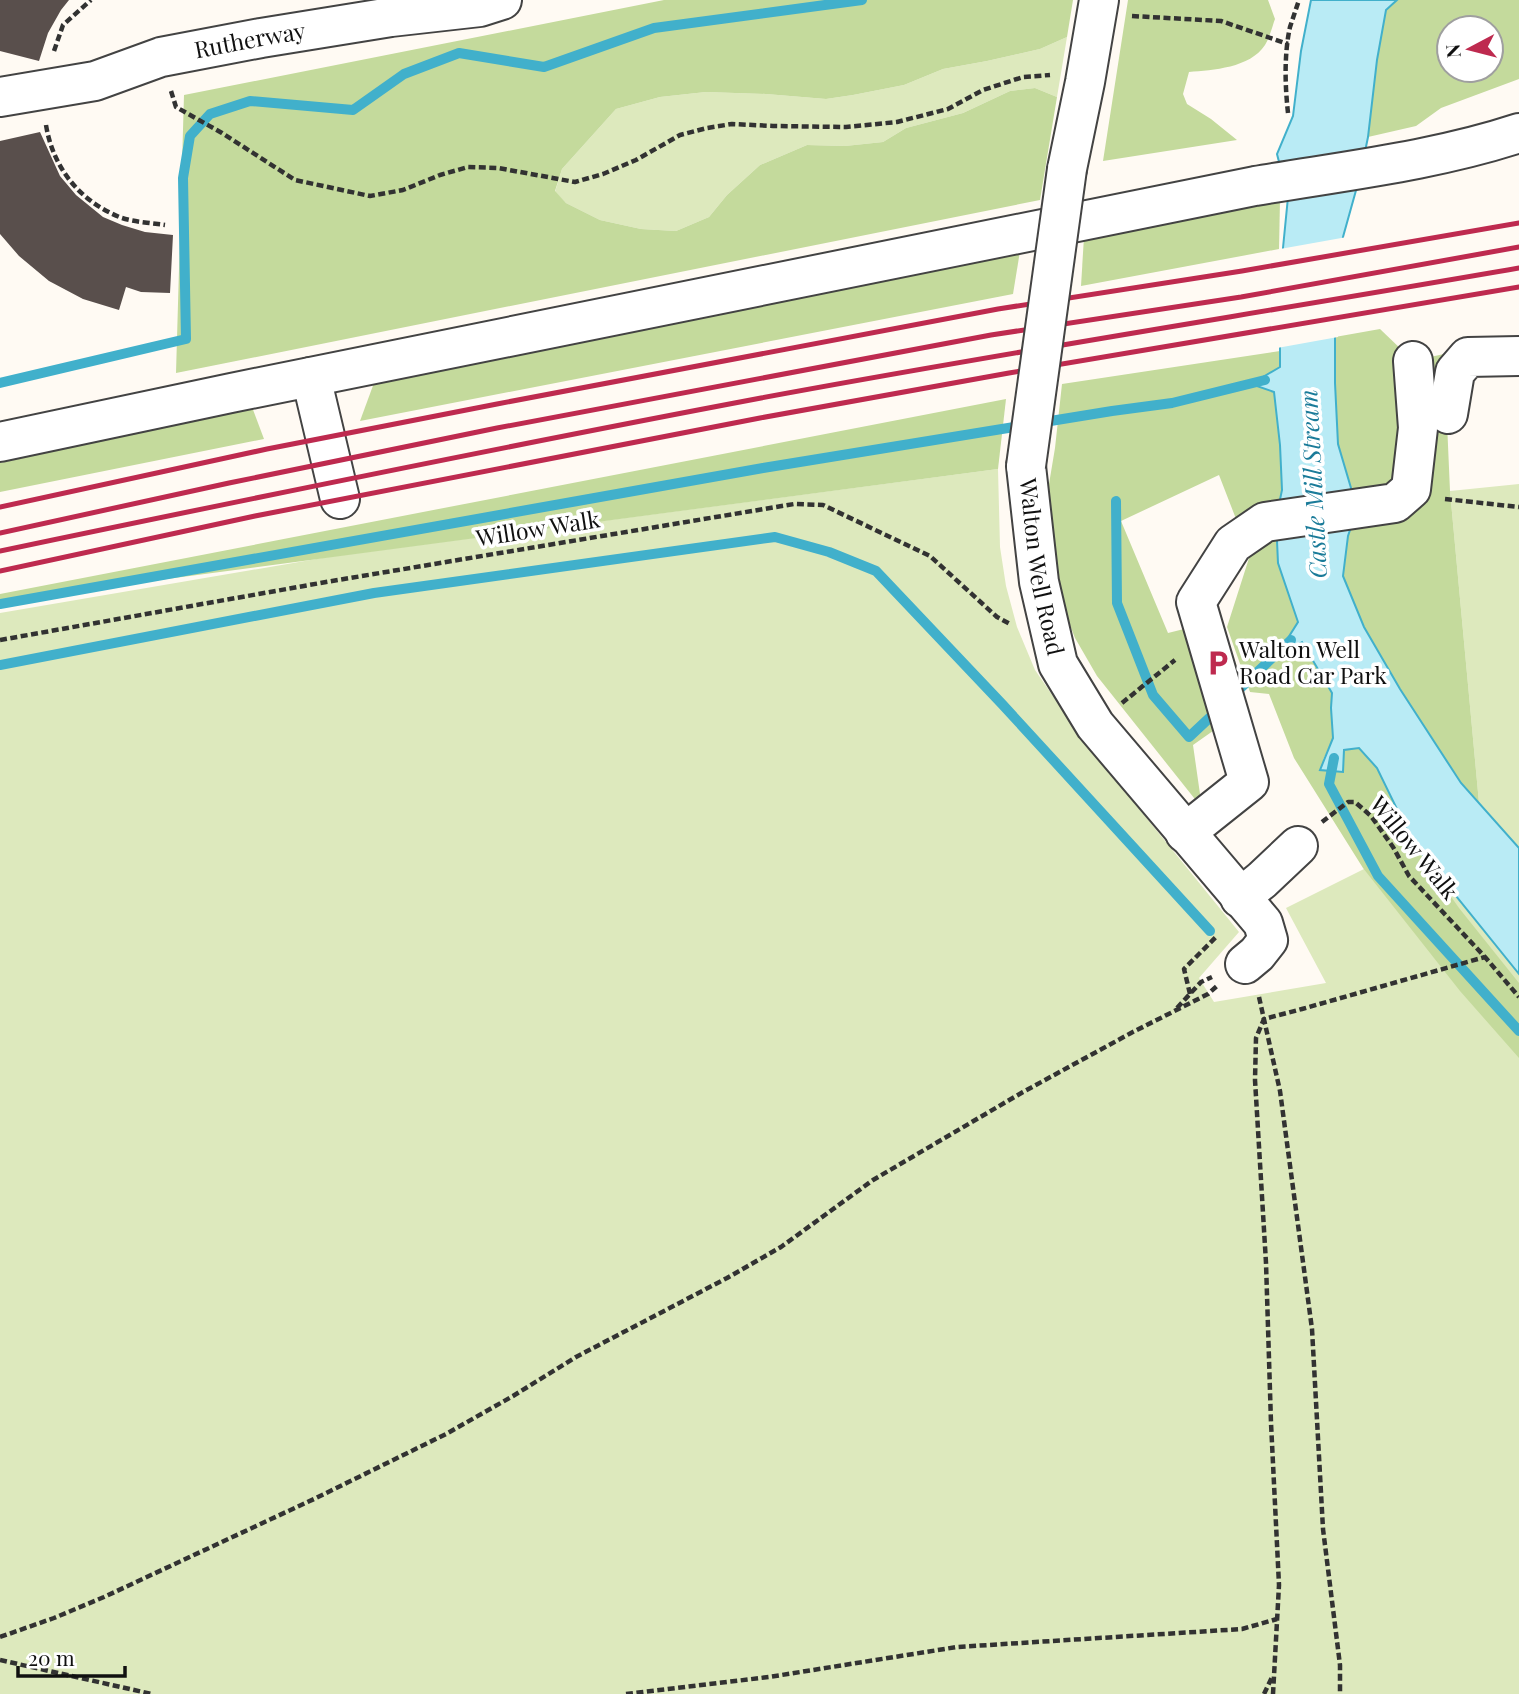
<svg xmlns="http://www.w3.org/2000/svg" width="1519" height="1694" font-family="'Playfair Display',serif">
<rect width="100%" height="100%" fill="#fffaf3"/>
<g fill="#dde9bd">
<path d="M1067,37L1057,97L1035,88L1010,91L963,113L906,128L883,142L845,146L807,145L760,165L727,195L709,217L676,231L641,229L600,220L566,203L555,192L562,169L616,109L660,97L706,92L766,94L826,99L853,95L904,85L943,69L987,61L1040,49Z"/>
<path d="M998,469L1000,547L1006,586L1017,627L1035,670L1084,741L1239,932L1199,978L1214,1002L1326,983L1286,908L1414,844L1519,974V1694H0V613L328,557Z"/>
<path d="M1519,484V848L1479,803L1450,491Z"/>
</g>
<g fill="#c4da9c" fill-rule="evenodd">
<path d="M664,0H1073L1067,37L1040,49L987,61L943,69L904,85L853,95L826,99L766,94L706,92L660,97L616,109L562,169L555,191L566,203L600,220L641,229L676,231L709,217L727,195L760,165L807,145L845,146L883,142L906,128L963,113L1010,91L1035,88L1057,97L1040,200L176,373L184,95Z"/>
<path d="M1128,0H1268L1275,19C1272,27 1270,37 1265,45C1250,68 1213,70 1189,72L1183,94L1187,104L1211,119L1237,140L1103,161Z"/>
<path d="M1397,0H1519V79L1441,108L1416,126L1368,137L1377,60L1386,10ZM1449,28H1491V70H1449Z"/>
<path d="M1280,200L1279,249L1081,286L1084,237Z"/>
<path d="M1021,245L1013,294L360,421L378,372Z"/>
<path d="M1380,329L1404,352L1402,448L1391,485L1351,498L1338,444L1335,383V337Z"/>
<path d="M1280,351V367L1274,392L1280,445L1282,490L1278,509L1277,541L1278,563L1298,622L1277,656L1302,642L1332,692L1331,708L1333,738L1323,760L1344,750L1359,748L1377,767L1414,844L1459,908L1519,983V1058L1460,991L1363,868L1294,758L1269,694L1250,692L1227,627L1250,555L1219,475L1121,521L1168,633L1184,629L1220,726L1193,745L1202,808L1097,676L1075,638L1068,620L1061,596L1049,528V484L1055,448L1062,384Z"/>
<path d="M1444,354L1450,491L1479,803L1461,783L1400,689L1364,627L1343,576L1348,536L1352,524L1405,521L1418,496L1421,359Z"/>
<path d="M1006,399L998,469L0,601V594Z"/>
<path d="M252,407L264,439L0,492V463Z"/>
</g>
<path fill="#b9ebf5" stroke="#41b0cb" stroke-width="2" d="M1311,0H1397L1386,10L1377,60L1368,137L1360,176L1343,237L1335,326V383L1338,444L1351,488L1352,524L1348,536L1343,576L1364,627L1400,689L1461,783L1519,848V974L1414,844L1377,768L1359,748L1344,750L1343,772L1320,770L1333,738L1331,708L1332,693L1302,642L1276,657L1298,622L1278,563L1277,541L1278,509L1282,490L1280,445L1274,392L1251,384L1280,367V334L1283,248L1288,197L1277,154L1293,116L1301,51Z"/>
<path fill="#fffaf3" d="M1347,237L1338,337L1277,348L1280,249Z"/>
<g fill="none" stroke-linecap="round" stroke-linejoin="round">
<g stroke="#41b0cb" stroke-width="10">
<path d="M0,383L186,339L183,178L190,136L210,114L250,101L353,110L404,74L459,53L544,67L654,28L862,0"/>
<path d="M1116,501L1117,603L1153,695L1189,737L1220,708"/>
<path d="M0,604L763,468L1112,411L1172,403L1265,380"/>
<path d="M0,665L374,593L775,537L829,552L876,571L1002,704L1210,931"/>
<path d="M1231,697L1291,640"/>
<path d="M1334,758L1329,784L1378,876L1519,1031"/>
</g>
</g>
<g fill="#594f4c">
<path d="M0,0H69L61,10L48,33L39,61L0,51Z"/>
<path d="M40,132L60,176L76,195L103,217L122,225L145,232L173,235L170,293L141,292L126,287L119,310L83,299L49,281L19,256L0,234V141Z"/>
</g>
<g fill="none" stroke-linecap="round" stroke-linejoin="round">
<g stroke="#434343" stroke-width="42">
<g id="minor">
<path id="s1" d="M0,97L95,81L161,57L261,38L391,17L480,7L502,0"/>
<path d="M1067,169L1085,82L1099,0"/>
<path d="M311,377L340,499"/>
<path d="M1448,414L1455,372L1468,357L1519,356"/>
<path d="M0,442L231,393L1255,186C1343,171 1434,161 1519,133"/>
<path id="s2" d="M1026,466L1039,582L1058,664L1095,725L1263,923L1268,940L1257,954L1245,964"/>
<path d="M1185,833L1249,782L1196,602L1233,544L1265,522L1395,503L1411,489L1418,428L1413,361"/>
<path d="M1240,898L1262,880L1298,846"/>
</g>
</g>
<g stroke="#323232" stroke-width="4.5" stroke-dasharray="7 3.5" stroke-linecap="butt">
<path d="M1132,16L1221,21L1288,44"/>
<path d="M54,51L63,25L91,0"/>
<path d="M171,91L176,107L222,133L295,180L370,196L403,190L440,175L468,167L498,168L575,182L603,174L636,160L680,135L707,128L732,124L773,126L846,127L897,122L948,109L983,90L1023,77L1050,75"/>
<path d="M1288,113C1285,86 1284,54 1290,27C1293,18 1296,9 1299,0"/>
<path d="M46,125C53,168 80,202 122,218C135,222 151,223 165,225"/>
<path d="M1445,499L1519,507"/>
<path d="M0,640L326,582L794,504L823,505L930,556L997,617L1010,624"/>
<path d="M1122,703L1175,660"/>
<path d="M1322,822L1348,802H1355L1371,816L1393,847L1409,876L1485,957L1519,997"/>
<path d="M1190,994L1184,969L1217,936"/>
<path d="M1259,997L1280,1091L1312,1329L1323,1529L1340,1665V1694"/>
<path d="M1177,1008L1201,982L1212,977"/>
<path d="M0,1637L54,1618L104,1597L314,1499L446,1434L513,1396L576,1357L727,1278L781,1247L873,1180L1023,1092L1131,1033L1208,994L1217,986"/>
<path d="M0,1660L152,1694"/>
<path d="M626,1694L769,1677L957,1647L1242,1629L1277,1619"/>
<path d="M1264,1694L1273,1675"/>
<path d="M1273,1694L1279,1585L1271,1423L1266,1263L1255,1080L1256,1038L1264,1019L1302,1009L1485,957"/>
</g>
<use href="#minor" stroke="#fff" stroke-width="38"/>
<g stroke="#be2a4f" stroke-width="5">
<path d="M0,507L267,449L497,404L998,309L1242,271L1519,223"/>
<path d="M0,533L229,483L497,428L991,335L1241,297L1519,247"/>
<path d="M0,551C253,498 507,446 761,398C1013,351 1266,312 1519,268"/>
<path d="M0,571L255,516L760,418L1009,373L1519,287"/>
</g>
<g stroke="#434343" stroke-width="42" stroke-linecap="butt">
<path id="minor-bridge" d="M1026,466L1067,169"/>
</g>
<use href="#minor-bridge" stroke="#fff" stroke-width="38"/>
</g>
<defs>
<g id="parking-bare" transform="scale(2.1)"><path d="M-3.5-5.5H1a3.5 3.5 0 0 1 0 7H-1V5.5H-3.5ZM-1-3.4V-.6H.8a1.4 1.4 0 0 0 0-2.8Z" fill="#be2a4f" stroke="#fff" stroke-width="2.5" paint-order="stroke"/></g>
</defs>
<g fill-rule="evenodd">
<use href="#parking-bare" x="1218" y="663"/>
</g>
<g text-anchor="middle" stroke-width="7" stroke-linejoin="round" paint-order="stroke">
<g font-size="23" fill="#101010" stroke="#fff">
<text dy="8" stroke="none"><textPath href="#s1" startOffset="257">Rutherway</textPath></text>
<text transform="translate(538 529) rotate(-9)" y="8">Willow Walk</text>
<text dy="8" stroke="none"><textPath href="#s2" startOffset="102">Walton Well Road</textPath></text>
<text transform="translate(1414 848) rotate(51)" y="8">Willow Walk</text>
</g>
<g font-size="23" fill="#101010" stroke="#fff" text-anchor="start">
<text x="1239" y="658">Walton Well<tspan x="1239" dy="26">Road Car Park</tspan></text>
</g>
<g font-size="24" font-style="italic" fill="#1a7b99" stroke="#fff">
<text transform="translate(1314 484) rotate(-93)" y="8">Castle Mill Stream</text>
</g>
</g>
<g transform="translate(1470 49) rotate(263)"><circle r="33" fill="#ffffff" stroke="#9f9f9f" stroke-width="2"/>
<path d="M0-5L12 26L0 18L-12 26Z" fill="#be2a4f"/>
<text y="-10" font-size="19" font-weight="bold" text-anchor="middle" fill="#101010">N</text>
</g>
<path d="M18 1666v10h107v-10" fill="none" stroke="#101010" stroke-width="3.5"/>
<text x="28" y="1666" font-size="21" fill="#101010" stroke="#ffffff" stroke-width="5" paint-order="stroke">20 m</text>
</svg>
